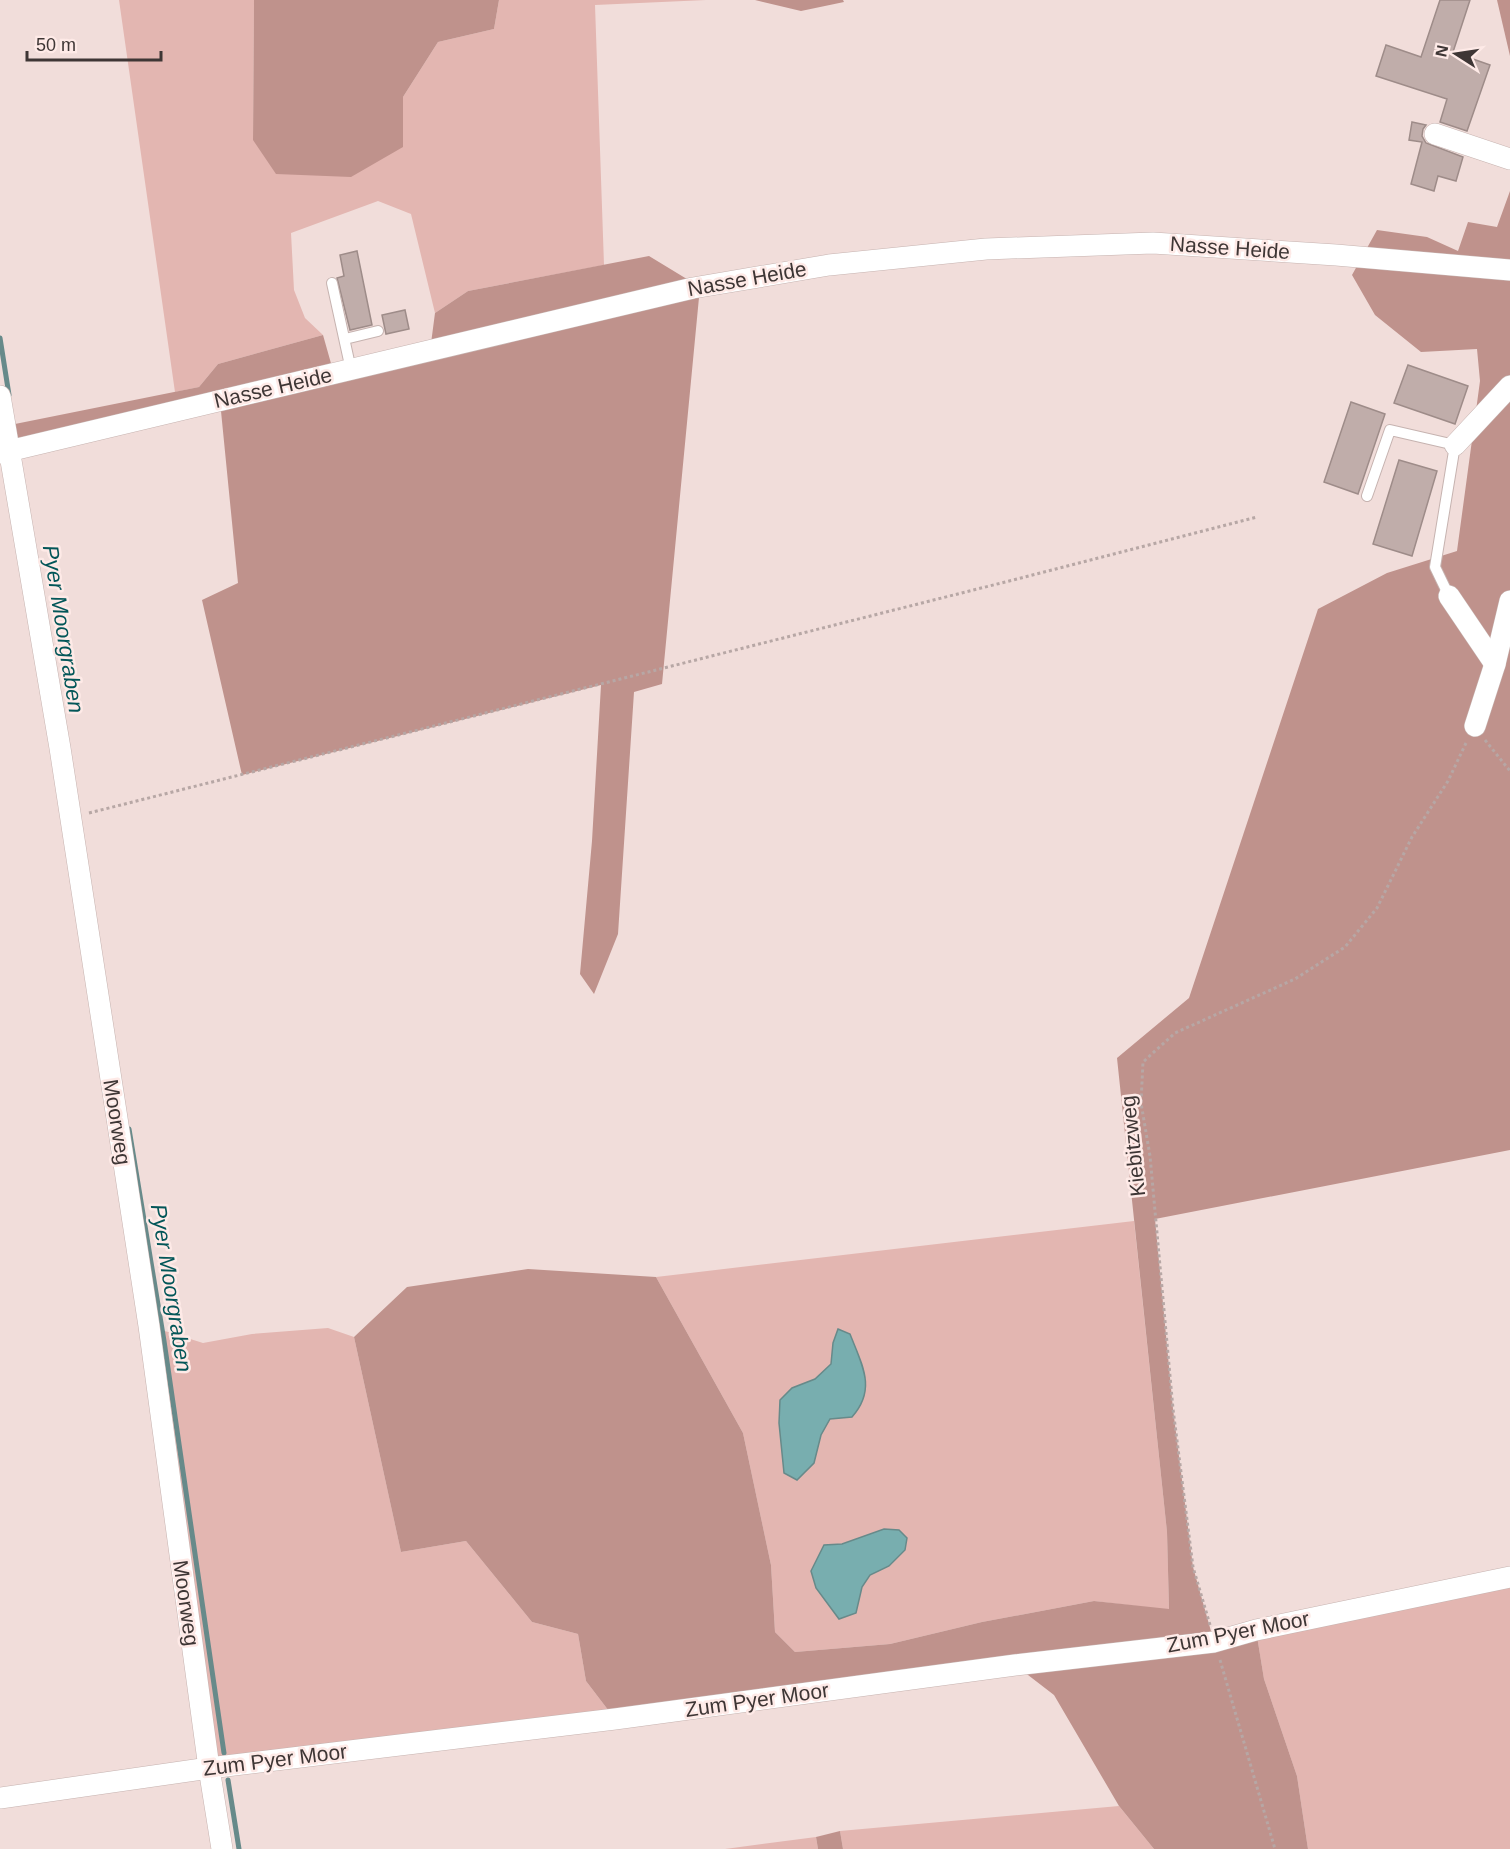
<svg xmlns="http://www.w3.org/2000/svg" width="1510" height="1849" font-family="Arial,sans-serif">
<rect width="100%" height="100%" fill="#f1ddda"/>
<g fill="#e3b6b1">
<path d="M119,0H254L253,140L403,147V97L438,42L494,29L499,0H706L595,5L604,265L468,291L435,313L411,214L378,201L291,233L294,290L305,318L323,335L218,364L199,387L175,392Z"/>
<path d="M1134,1221L1167,1532L1169,1610L1094,1601L982,1622L890,1644L795,1652L775,1632L771,1565L743,1433L656,1277Z"/>
<path d="M149,1326L203,1343L252,1334L328,1328L354,1337L401,1552L466,1541L532,1622L578,1634L586,1681L615,1719L209,1768Z"/>
<path d="M1510,1577V1849H1308L1297,1776L1264,1679L1256,1630Z"/>
<path d="M1119,1806L1154,1849H843L840,1831Z"/>
<path d="M816,1837L818,1849H725Z"/>
</g>
<g fill="#bf928c">
<path d="M254,0H499L494,29L438,42L403,97V147L351,177L276,174L253,140Z"/>
<path d="M755,0H843L844,2L801,11Z"/>
<path d="M1497,0H1510V56Z"/>
<path d="M1510,191V1150L1155,1219L1173,1409L1193,1567L1214,1642L1256,1630L1264,1679L1297,1776L1308,1849H1154L1119,1806L1054,1695L1015,1665L615,1719L586,1681L578,1634L532,1622L466,1541L401,1552L354,1337L407,1287L528,1269L656,1277L743,1433L771,1565L775,1632L795,1652L890,1644L982,1622L1094,1601L1169,1609L1167,1532L1117,1058L1189,998L1318,609L1387,573L1457,551L1480,381L1477,349L1421,352L1375,315L1352,275L1377,230L1427,237L1458,251L1468,222L1497,227Z"/>
<path d="M649,256L700,287L662,684L634,692L618,934L594,994L580,974L592,841L601,685L242,775L202,600L238,583L220,401L9,451L5,426L199,387L218,364L323,335L334,374L430,351L435,313L468,291Z"/>
<path d="M840,1831L843,1849H818L816,1837Z"/>
</g>
<g fill="#78aeaf" stroke="#678a8a" stroke-width="1.5">
<path d="M838,1329L850,1334C862,1365 877,1389 852,1417L830,1419L821,1435L814,1463L797,1480L784,1473L779,1423L780,1400L792,1388L815,1379L831,1364L833,1343Z"/>
<path d="M884,1529L899,1530L907,1538L905,1550L889,1566L870,1575L862,1587L856,1613L839,1619L816,1588L811,1571L824,1545L842,1544Z"/>
</g>
<g fill="none" stroke-linecap="round" stroke-linejoin="round">
<g stroke="#678a8a" stroke-width="5">
<path d="M0,338L9,395"/>
<path d="M129,1129L164,1341L224,1753"/>
<path d="M228,1780L239,1849"/>
</g>
</g>
<g fill="#c0adaa" stroke="#9e8c89" stroke-width="1.5">
<path d="M1440,0H1470L1453,52L1490,65L1467,131L1440,122L1447,99L1376,76L1386,45L1421,57Z"/>
<path d="M1412,122L1426,125L1423,129L1422,136L1426,143L1463,157L1456,181L1438,176L1434,191L1411,184L1422,142L1409,140Z"/>
<path d="M357,251L372,325L350,330L337,278L344,276L340,255Z"/>
<path d="M405,310L409,329L386,334L382,315Z"/>
<path d="M1408,365L1468,386L1455,424L1394,403Z"/>
<path d="M1351,402L1385,414L1358,494L1324,482Z"/>
<path d="M1399,460L1437,471L1412,556L1373,544Z"/>
</g>
<g fill="none" stroke-linecap="round" stroke-linejoin="round">
<g stroke="#c6b3b0" stroke-width="12">
<g id="lane">
<path d="M332,283L351,370"/>
<path d="M345,339L378,331"/>
<path d="M1367,496L1390,430L1455,445L1435,567L1449,596"/>
</g>
</g>
<g stroke="#c6b3b0" stroke-width="22">
<g id="street">
<path d="M1435,134L1510,159"/>
<path d="M0,396L60,748L149,1326L209,1768L222,1849"/>
<path d="M1455,445L1510,386"/>
<path d="M0,453L693,288L829,265L986,249L1153,243L1336,255L1510,270"/>
<path d="M1449,596L1495,664"/>
<path d="M1475,726L1495,664L1510,601"/>
<path d="M0,1798L209,1768L615,1719L1015,1665L1214,1642L1256,1630L1510,1577"/>
</g>
</g>
<g stroke="#b7a7a5" stroke-width="3" stroke-dasharray="3 3" stroke-linecap="butt">
<path d="M1485,740L1510,771"/>
<path d="M89,813L1021,578L1257,517"/>
<path d="M1210,1625L1193,1567L1173,1409L1150,1156L1141,1103L1143,1062L1175,1033L1295,979L1345,947L1377,908L1412,837L1448,781L1466,743"/>
<path d="M1220,1660L1275,1849"/>
</g>
<use href="#lane" stroke="#fff" stroke-width="10"/>
<use href="#street" stroke="#fff" stroke-width="21"/>
</g>
<g text-anchor="middle" stroke-width="5" stroke-linejoin="round" paint-order="stroke">
<g font-size="21" fill="#3e3635" stroke="#feeae7">
<text transform="translate(1230 248) rotate(4)" y="7">Nasse Heide</text>
<text transform="translate(747 279) rotate(-10)" y="7">Nasse Heide</text>
<text transform="translate(273 388) rotate(-13)" y="7">Nasse Heide</text>
<text transform="translate(117 1122) rotate(81)" y="7">Moorweg</text>
<text transform="translate(1133 1146) rotate(-96)" y="7">Kiebitzweg</text>
<text transform="translate(186 1603) rotate(82)" y="7">Moorweg</text>
<text transform="translate(1238 1632) rotate(-11)" y="7">Zum Pyer Moor</text>
<text transform="translate(757 1700) rotate(-8)" y="7">Zum Pyer Moor</text>
<text transform="translate(275 1760) rotate(-7)" y="7">Zum Pyer Moor</text>
</g>
<g font-size="22" font-style="italic" fill="#035658" stroke="#feeae7">
<text transform="translate(64 629) rotate(81)" y="8">Pyer Moorgraben</text>
<text transform="translate(172 1288) rotate(81)" y="8">Pyer Moorgraben</text>
</g>
</g>
<g transform="translate(1456 54) rotate(282)" stroke="#feeae7" stroke-width="4.5" paint-order="stroke">
<path d="M0-4.5L10 22L0 15L-10 22Z" fill="#3e3635"/>
<text y="-9" font-size="16" font-weight="bold" text-anchor="middle" fill="#3e3635">N</text>
</g>
<path d="M27 51v9h134v-9" fill="none" stroke="#3e3635" stroke-width="3"/>
<text x="36" y="51" font-size="18" fill="#3e3635" stroke="#feeae7" stroke-width="4.5" paint-order="stroke">50 m</text>
</svg>
